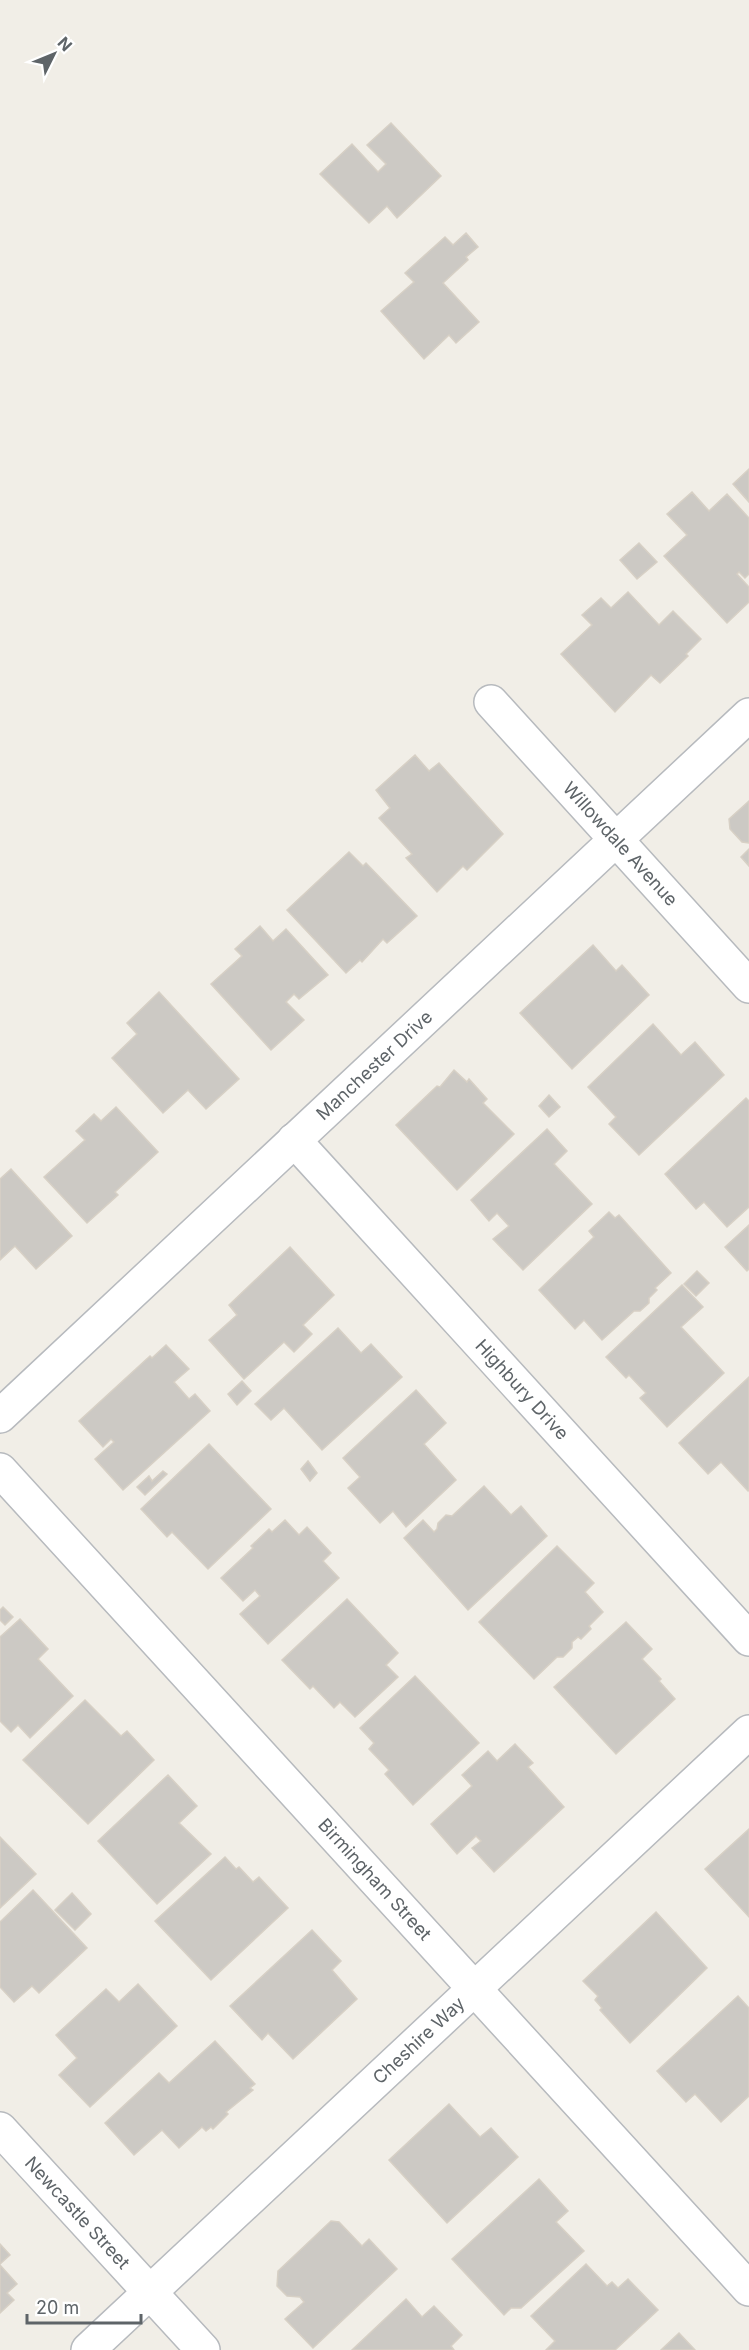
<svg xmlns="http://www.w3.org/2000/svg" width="749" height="2350" font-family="Inter,sans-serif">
<rect width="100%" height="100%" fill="#f1eee7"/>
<g fill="#ccc9c4" stroke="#d7d0c5" stroke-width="1.5">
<path d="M391,123L441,176L397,218L387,206L369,223L320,174L352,144L378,172L386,164L367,145Z"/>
<path d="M466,233L478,247L466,257L468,260L443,283L479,322L456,343L449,335L424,359L381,311L414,282L405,273L445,237L453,245Z"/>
<path d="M749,469V502L733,484Z"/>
<path d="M692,492L709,511L727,494L749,518V574L745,578L739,572L737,574L749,587V602L727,623L664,556L687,535L667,514Z"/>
<path d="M639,543L657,562L637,579L620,560Z"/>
<path d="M628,592L659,625L673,611L701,639L686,654L688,656L660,683L651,675L615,712L561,654L592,625L582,615L601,598L611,608Z"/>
<path d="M415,755L429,771L439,763L503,834L467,870L463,866L437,892L406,858L412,854L379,818L390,808L376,790Z"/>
<path d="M749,801V843L742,842L730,829L729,819Z"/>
<path d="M749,849V866L741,857Z"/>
<path d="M349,852L363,866L366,863L417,916L387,943L383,939L362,962L360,960L346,973L287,910Z"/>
<path d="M260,926L273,941L286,929L328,975L299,999L294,994L286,1002L304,1020L271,1050L211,984L242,956L235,949Z"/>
<path d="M593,945L616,971L622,965L649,995L572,1069L520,1013Z"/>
<path d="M159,992L239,1079L206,1109L188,1090L163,1113L112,1058L137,1034L127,1023Z"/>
<path d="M653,1024L681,1055L695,1042L724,1075L639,1155L609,1124L616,1117L588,1087Z"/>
<path d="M454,1070L467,1082L469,1079L487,1099L483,1103L514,1134L457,1190L396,1125L437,1086L440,1087Z"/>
<path d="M549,1095L560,1107L549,1117L539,1106Z"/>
<path d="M746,1098L749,1101V1207L727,1227L704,1202L696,1209L665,1174Z"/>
<path d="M116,1107L158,1152L115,1192L118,1195L87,1223L44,1177L85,1140L76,1131L94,1114L101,1121Z"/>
<path d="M547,1129L567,1151L554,1164L592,1204L523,1270L493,1239L509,1226L497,1213L489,1221L471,1200Z"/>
<path d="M11,1169L72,1236L36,1269L15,1246L0,1260V1179Z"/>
<path d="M609,1212L615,1218L619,1215L671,1273L655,1288L657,1290L649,1298V1303L640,1311H634L602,1340L584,1320L575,1329L539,1290L594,1237L589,1231Z"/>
<path d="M749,1225V1269L747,1271L725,1247Z"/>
<path d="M290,1247L334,1295L303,1325L312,1334L294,1352L284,1342L244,1379L209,1340L237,1315L229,1305Z"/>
<path d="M697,1271L709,1283L696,1296L684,1284Z"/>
<path d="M682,1285L703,1307L681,1327L724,1373L667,1427L640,1398L646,1393L629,1375L626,1378L606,1357Z"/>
<path d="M338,1328L361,1353L371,1344L402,1377L322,1450L284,1408L271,1420L255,1404Z"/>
<path d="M166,1345L189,1369L174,1382L189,1399L195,1394L210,1411L123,1490L95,1459L114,1442L111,1439L103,1447L79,1421L150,1356L152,1358Z"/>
<path d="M749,1377V1489L748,1491L721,1462L708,1474L679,1443Z"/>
<path d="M242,1381L251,1391L237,1405L228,1394Z"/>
<path d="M416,1390L446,1423L424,1444L456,1480L406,1527L393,1511L380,1523L348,1488L360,1477L343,1458Z"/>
<path d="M209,1444L271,1509L208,1569L172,1532L167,1537L141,1509Z"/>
<path d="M308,1461L317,1473L310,1481L301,1469Z"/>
<path d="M163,1471L167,1474L145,1495L137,1487L149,1476L152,1481Z"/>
<path d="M484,1486L511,1515L521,1506L547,1536L468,1610L404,1538L423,1520L434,1532L437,1529L438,1523L446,1515L452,1516Z"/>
<path d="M285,1520L299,1535L307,1527L331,1553L323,1561L339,1578L268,1644L240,1614L260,1596L255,1590L243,1601L221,1578L253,1548L251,1546L269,1529L272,1532Z"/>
<path d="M557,1546L594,1583L585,1592L603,1612L589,1626L591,1629L581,1639L578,1637L572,1642V1648L563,1657H557L534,1679L479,1622Z"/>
<path d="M347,1599L398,1653L386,1665L398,1677L355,1717L340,1702L334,1708L313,1686L310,1689L282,1660Z"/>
<path d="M3,1607L13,1617L5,1625L0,1620V1610Z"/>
<path d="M20,1619L48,1649L38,1659L73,1696L30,1738L18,1725L11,1732L0,1721V1637Z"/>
<path d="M626,1622L652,1649L642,1659L661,1679L659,1681L675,1699L616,1754L554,1687Z"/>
<path d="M415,1676L479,1743L413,1805L385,1774L389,1770L369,1749L374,1743L360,1728Z"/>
<path d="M85,1700L121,1736L127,1731L154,1760L88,1824L23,1760Z"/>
<path d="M515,1744L533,1763L528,1767L564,1807L494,1872L472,1848L481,1841L476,1836L457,1854L431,1824L472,1786L462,1775L488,1751L497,1761Z"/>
<path d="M168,1775L197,1806L179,1823L211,1854L157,1904L98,1841Z"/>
<path d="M749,1829V1917L705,1869Z"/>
<path d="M0,1837L36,1874L0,1908Z"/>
<path d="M225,1857L236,1869L239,1867L253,1882L259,1877L288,1908L211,1980L155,1921Z"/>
<path d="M33,1890L87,1948L39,1993L32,1986L14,2002L0,1987V1922Z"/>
<path d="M72,1893L91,1914L75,1930L55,1910Z"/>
<path d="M656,1912L707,1968L630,2043L600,2010L602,2008L595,2000L598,1996L583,1981Z"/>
<path d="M312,1930L341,1961L332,1970L357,1999L293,2059L268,2033L262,2040L230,2006Z"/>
<path d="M138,1984L177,2026L90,2107L59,2075L77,2058L56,2035L106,1989L119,2002Z"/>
<path d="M738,1996L749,2008V2096L721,2122L695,2094L686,2102L657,2071Z"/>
<path d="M215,2041L255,2084L250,2088L253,2090L226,2112L228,2114L213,2129L211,2127L206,2131L202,2127L179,2148L162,2130L134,2155L105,2123L159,2073L169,2083Z"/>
<path d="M449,2104L480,2137L491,2128L518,2157L447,2223L389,2160Z"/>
<path d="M539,2179L568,2211L556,2222L584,2251L521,2308H511L504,2315L452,2259Z"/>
<path d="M331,2221L339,2222L362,2246L369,2239L397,2269L313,2348L285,2319L304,2302L300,2297L287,2296L277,2286L278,2271Z"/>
<path d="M0,2244L10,2255L0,2264Z"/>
<path d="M586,2264L607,2286L612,2282L618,2288L628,2279L658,2310L615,2350H546L555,2341L531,2316Z"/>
<path d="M0,2265L17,2284L7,2293L14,2300L0,2313Z"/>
<path d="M406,2299L422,2317L434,2306L462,2335L451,2346L454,2350H352Z"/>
<path d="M679,2333L695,2350H661Z"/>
</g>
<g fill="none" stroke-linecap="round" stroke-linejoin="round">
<g stroke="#b7babe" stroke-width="36">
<g id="minor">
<path id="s1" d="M491,702L749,986"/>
<path id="s2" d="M294,1140L749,1639"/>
<path id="s3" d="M0,1416L749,715"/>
<path id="s4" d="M0,1470L749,2289"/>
<path id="s5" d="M0,2129L203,2350"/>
<path id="s6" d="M88,2350L749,1732"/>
</g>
</g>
<use href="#minor" stroke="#fff" stroke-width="33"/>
</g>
<g text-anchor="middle" stroke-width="5" stroke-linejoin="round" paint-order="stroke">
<g font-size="18" fill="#5e6468" stroke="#fff">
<text dy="6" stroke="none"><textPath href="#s1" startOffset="192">Willowdale Avenue</textPath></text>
<text dy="6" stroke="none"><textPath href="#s3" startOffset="513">Manchester Drive</textPath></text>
<text dy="6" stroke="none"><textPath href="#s2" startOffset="338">Highbury Drive</textPath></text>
<text dy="6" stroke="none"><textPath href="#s4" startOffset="555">Birmingham Street</textPath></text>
<text dy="6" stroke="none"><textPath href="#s6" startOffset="453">Cheshire Way</textPath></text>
<text dy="6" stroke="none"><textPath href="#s5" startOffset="114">Newcastle Street</textPath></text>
</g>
</g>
<g transform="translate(54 54) rotate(47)" stroke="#ffffff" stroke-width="4.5" paint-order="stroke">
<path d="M0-4.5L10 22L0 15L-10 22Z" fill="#5e6468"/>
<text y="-9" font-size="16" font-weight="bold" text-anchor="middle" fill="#5e6468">N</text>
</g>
<path d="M27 2314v9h114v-9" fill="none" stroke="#5e6468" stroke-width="3"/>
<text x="36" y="2314" font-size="18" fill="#5e6468" stroke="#ffffff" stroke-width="4.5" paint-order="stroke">20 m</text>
</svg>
